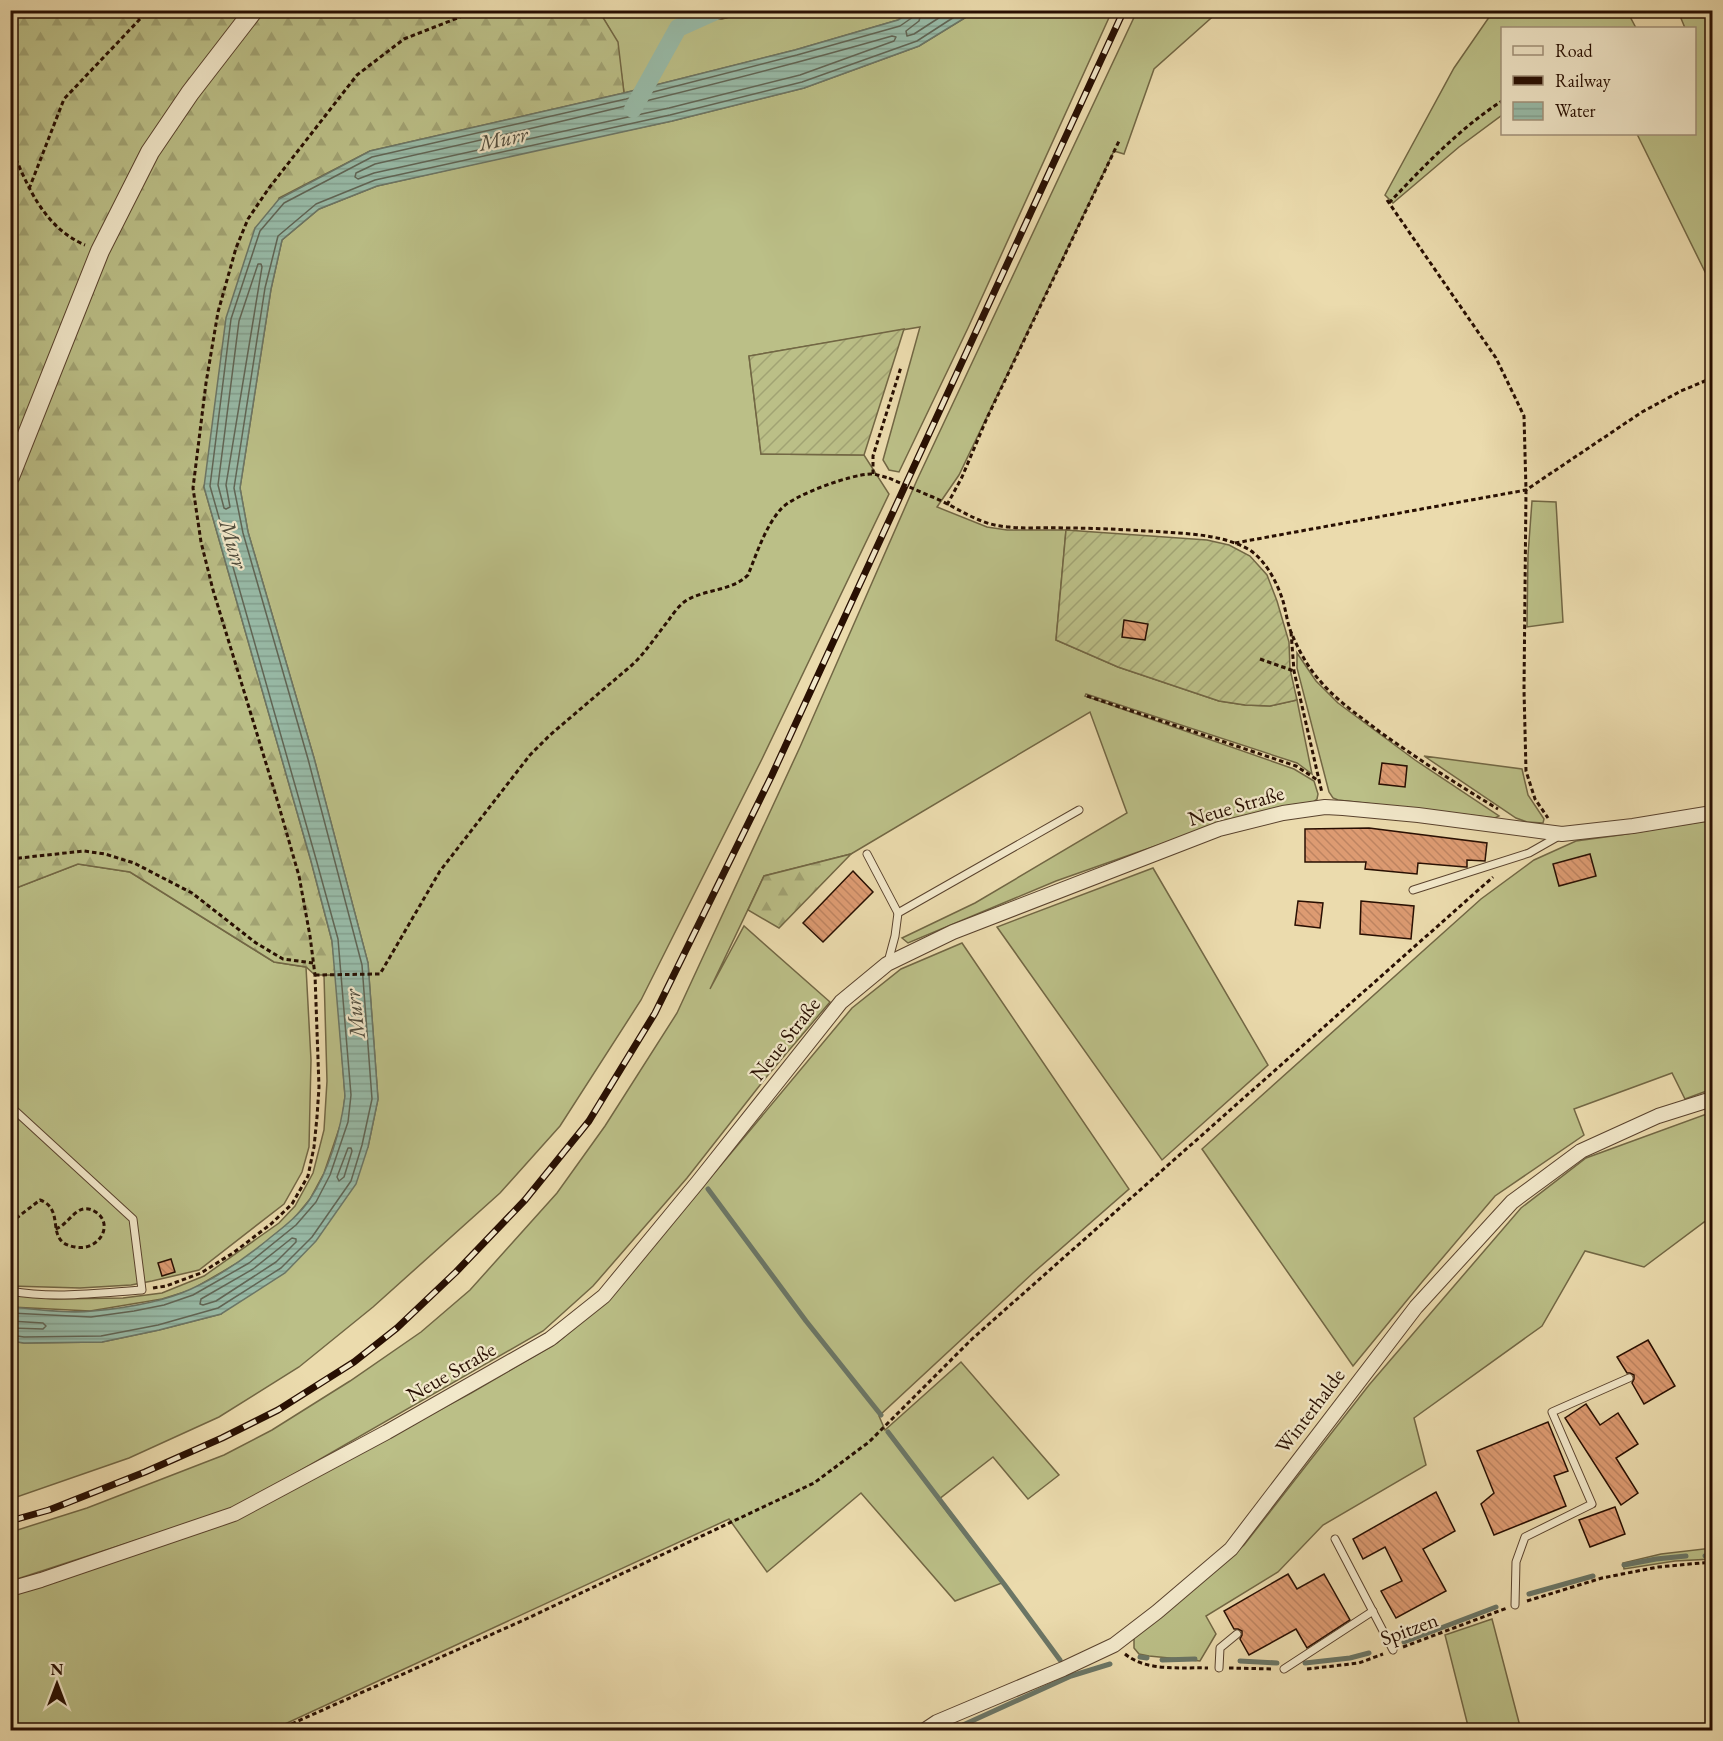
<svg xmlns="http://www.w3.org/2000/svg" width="1723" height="1741" font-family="'EB Garamond',serif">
<defs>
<pattern id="forest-firs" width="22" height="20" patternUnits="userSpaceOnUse" patternTransform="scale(1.5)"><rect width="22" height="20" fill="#bbbf87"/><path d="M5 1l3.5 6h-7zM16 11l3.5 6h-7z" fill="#a1a373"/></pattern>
<pattern id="wetland-marsh" width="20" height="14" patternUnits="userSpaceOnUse" patternTransform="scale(1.5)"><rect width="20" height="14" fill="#bbbf87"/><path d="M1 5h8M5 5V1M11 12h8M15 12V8" fill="none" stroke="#a1a373"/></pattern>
<pattern id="garden-furrows" width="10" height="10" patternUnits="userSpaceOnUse" patternTransform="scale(1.5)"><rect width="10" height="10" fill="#bbbf87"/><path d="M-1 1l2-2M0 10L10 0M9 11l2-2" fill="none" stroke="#a1a373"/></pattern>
<pattern id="water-rules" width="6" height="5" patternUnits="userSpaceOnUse" patternTransform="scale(1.5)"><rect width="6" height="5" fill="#98bba8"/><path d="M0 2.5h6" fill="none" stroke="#83a08f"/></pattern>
<pattern id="building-back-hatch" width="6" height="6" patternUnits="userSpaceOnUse" patternTransform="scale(1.5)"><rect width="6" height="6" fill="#dd9b72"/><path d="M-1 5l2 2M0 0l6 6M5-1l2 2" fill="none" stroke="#be8461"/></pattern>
</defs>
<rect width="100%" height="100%" fill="#ebdbad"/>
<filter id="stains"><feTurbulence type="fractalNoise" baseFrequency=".00333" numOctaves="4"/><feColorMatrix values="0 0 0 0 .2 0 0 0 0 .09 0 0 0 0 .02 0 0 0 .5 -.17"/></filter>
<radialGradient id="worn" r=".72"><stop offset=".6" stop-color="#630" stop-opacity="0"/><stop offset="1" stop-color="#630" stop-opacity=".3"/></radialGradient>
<g fill="#bbbf87" stroke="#726744" stroke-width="1.5">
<path d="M1494,10L1627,11L1636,28H1502V115L1459,147L1393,203L1385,195L1454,68Z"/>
<path d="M599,11H680L688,16L722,19L753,11H912L898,20L795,50L624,93L617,42Z"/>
<path d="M976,11H1112L968,328L899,472L889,470L883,460L920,327L749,356L761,454L864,455L889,494L762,759L641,1000L560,1126L500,1193L373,1307L299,1367L219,1417L129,1458L11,1499V1341L24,1343L102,1342L159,1330L221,1314L368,1147L378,1099L368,963L314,758L248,532L240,488L271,289L282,240L319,209L377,186L572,142L672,121L804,88L919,46Z"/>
<path d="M1137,11H1219L1154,69L1124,154L1114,151L959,475L937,507L987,527L1007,530H1066L1056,640L1118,667L1219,701L1245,705L1270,706L1297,700L1312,774L1297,763L1086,694L1085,696L1294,769L1314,781L1318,794L1317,799L1313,802L1284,806L1217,825L1141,851L1056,881L908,943L902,938L975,903L1127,813L1090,712L851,854L764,876L710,989L744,926L830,1002L768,1075L687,1178L593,1286L543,1331L235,1508L11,1581V1532L87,1508L224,1455L272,1430L350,1381L421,1332L470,1290L557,1193L605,1126L677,1013L800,747L917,480Z"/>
<path d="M1678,11H1712V286L1637,134H1694V28H1685Z"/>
<path d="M1532,501L1556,502L1563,622L1527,627L1528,555Z"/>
<path d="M1297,653L1316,681L1338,703L1415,760L1499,816L1495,818L1338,800L1333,798L1329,792L1297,668Z"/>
<path d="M1424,756L1522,769L1528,795L1544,819L1543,823L1527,822L1516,818Z"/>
<path d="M1712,820V1089L1685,1099L1672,1073L1574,1109L1584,1135L1495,1196L1422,1282L1353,1366L1202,1149L1481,899L1534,860L1576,841L1620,835Z"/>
<path d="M78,864L130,872L274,962L306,967L311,1060L309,1147L302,1172L284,1204L199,1270L152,1281L131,1285L80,1288L11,1286V890Z"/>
<path d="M1153,868L1268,1065L1162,1160L997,927Z"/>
<path d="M962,943L1129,1189L1033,1273L879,1416L885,1430L961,1362L1059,1475L1028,1499L993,1457L938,1500L1002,1583L955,1601L861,1493L767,1572L729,1519L272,1730H11V1595L237,1519L471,1393L557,1343L610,1298L852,1008L901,969Z"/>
<path d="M324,975H336L345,1096L342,1120L324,1173L310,1199L292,1221L246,1258L191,1290L162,1299L90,1311L11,1307L10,1295L54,1299L123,1298L162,1293L204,1276L279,1223L295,1206L313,1173L324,1130L327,1081Z"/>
<path d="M1712,1112V1216L1644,1267L1585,1251L1542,1326L1414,1418L1426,1465L1323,1525L1278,1572L1206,1616L1216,1634L1200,1661L1149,1656L1139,1654L1134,1648V1635L1203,1581L1244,1545L1369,1385L1521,1208L1586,1158Z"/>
<path d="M1712,1548V1559L1675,1561L1624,1569L1623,1563L1661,1554Z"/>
<path d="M1492,1619L1521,1730H1469L1445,1635Z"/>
</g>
<g fill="url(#forest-firs)" stroke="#726744" stroke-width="1.5">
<path d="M11,11H599L618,42L624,93L370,151L279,198L204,487L311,861L332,941L336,975H315L306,967L274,962L130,872L78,864L11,890Z"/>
<path d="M851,854L779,928L748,910L764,876Z"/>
</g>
<path fill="url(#wetland-marsh)" stroke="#726744" stroke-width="1.5" d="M680,11H753C729,17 702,28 680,11Z"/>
<g fill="url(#garden-furrows)" stroke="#726744" stroke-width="1.5">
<path d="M904,329L864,455L761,454L749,356Z"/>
<path d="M1066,530L1207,540L1229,545L1250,556L1267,575L1277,601L1289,642L1290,669L1297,700L1270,706L1245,705L1219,701L1118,667L1056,640Z"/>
</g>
<path fill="url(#water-rules)" stroke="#6b7666" stroke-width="1.5" d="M912,11H976L919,46L804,88L672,121L377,186L319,209L282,240L271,289L240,488L248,532L314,758L368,963L378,1099L368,1147L356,1184L316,1241L285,1273L221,1314L159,1330L102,1342L24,1343L11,1341V1307C37,1309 66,1314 93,1311C125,1308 161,1303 191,1289C220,1276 247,1257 271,1237C285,1226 300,1214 310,1199C329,1171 341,1129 345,1096L332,941L311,861L204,487L226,318L255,228L279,199L370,151L624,93L795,50L898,20Z"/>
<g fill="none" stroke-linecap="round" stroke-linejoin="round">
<g stroke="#606555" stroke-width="1.5">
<path d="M922,10L919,21L906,31L907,36L914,34L951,10"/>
<path d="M892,36L896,37L894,41L800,75L669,108L374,173L358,179L355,177L356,173L375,164C549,125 721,85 892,36Z"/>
<path d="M258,264H261L262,267L226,485L230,507L226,509L224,508L218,485L239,321Z"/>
<path d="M348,1148H351L352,1151L344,1177L339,1181L337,1177Z"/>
<path d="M292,1238L296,1239V1242L276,1262L216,1301L203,1305L200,1304L201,1299L253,1269Z"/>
<path d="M10,1313L91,1317L134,1311L164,1305L193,1295L249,1263L296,1225L316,1202L330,1175L348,1122L351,1095L338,939L316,859L210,486L231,319L260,231L284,203L372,157L626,99L797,55L900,26L913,17L914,10"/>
<path d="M10,1321L43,1323L46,1326L43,1329L10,1328"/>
<path d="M10,1335L24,1337L101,1336L158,1325L218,1308L281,1268L312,1237L351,1181L362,1145L372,1099L362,965L308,759L243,533L234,488L265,288L278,236L316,204L375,180L670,115L802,82L917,41L965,10"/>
</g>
<g stroke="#6b7666" stroke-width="5">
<path d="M708,1189L806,1321L881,1415"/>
<path d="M888,1432L1004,1584L1060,1660"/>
<path d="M1705,1556L1712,1555"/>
<path d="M1624,1565L1656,1559L1686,1556"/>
<path d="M1529,1594L1593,1576"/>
<path d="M1404,1642L1496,1607"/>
<path d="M1140,1657L1147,1658"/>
<path d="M1162,1660L1195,1659"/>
<path d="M1240,1661L1277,1663"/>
<path d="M1305,1663L1350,1658L1369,1653"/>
<path d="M952,1730L1071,1676L1110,1664"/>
</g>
<path stroke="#98bba8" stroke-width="18" d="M633,109L678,28L718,10"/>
</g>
<g fill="url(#building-back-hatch)" stroke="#280f02" stroke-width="1.5">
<path d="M1124,620L1148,624L1145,640L1122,637Z"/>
<path d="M1382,763L1407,766L1405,787L1379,784Z"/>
<path d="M1369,828L1487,843L1485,861L1467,860V867H1465L1418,863L1417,874L1365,869L1366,862H1305V829Z"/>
<path d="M1590,854L1596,876L1559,886L1553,864Z"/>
<path d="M853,871L873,892L823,942L803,923Z"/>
<path d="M1298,901L1323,903L1320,928L1295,925Z"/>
<path d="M1361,901L1414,906L1411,939L1360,934Z"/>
<path d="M171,1259L175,1272L162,1276L158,1263Z"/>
<path d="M1648,1340L1675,1386L1644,1404L1632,1383L1634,1379V1375L1630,1373H1627L1617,1357Z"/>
<path d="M1586,1404L1600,1425L1618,1413L1638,1444L1616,1458L1638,1493L1621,1505L1565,1418Z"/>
<path d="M1548,1422L1568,1471L1554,1476L1566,1506L1494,1535L1481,1504L1494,1493L1477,1451Z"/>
<path d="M1436,1492L1455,1531L1423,1549L1446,1591L1396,1618L1381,1591L1402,1581L1385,1547L1363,1559L1353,1539Z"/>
<path d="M1615,1507L1625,1534L1590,1547L1579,1520Z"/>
<path d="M1288,1574L1297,1589L1324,1574L1350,1620L1307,1648L1296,1629L1249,1655L1240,1639L1242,1635V1631L1238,1629H1234L1224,1611Z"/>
</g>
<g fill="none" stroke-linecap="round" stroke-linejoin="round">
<g stroke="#59422d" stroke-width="9">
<g id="service">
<path d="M867,854L898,913"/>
<path d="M1413,890L1529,853L1559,836"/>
<path d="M888,962L895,936L898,913L1079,810"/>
<path d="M10,1106L133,1219L142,1290C98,1293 54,1299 10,1291"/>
<path d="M1335,1539L1393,1650"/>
<path d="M1515,1605L1516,1562L1525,1537L1592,1504L1552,1412L1629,1378"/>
<path d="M1219,1668L1220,1648L1237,1634"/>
<path d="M1284,1669L1373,1611"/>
</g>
</g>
<g stroke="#59422d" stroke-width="16">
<g id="minor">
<path d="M10,1589L41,1580L234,1514L387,1432L550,1339L604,1296L698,1182L841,1002L887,964L953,932L1219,829L1283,813L1325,807L1343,808L1418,815L1562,834L1633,826L1712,813"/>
<path d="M925,1730L937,1722L1063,1669L1114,1645L1157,1612L1231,1549L1416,1307L1512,1202L1581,1151L1658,1116L1712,1099"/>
</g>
</g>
<g stroke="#59422d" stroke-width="20">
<path id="tertiary" d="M10,477L100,251L150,152L190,93L254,10"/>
</g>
<g stroke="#280f02" stroke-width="3" stroke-dasharray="4.5 3" stroke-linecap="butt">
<path d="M131,10L140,19"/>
<path d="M10,145C27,185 43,227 85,245"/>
<path d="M29,189L64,99L140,19L152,10"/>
<path d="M1387,200L1496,358L1524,416L1526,490L1524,690L1526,771L1535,799L1548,818"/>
<path d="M1389,203C1424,166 1460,128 1502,101"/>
<path d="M873,474V456L901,367"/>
<path d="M930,496C959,507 976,525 1009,527C1027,529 1046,527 1064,528C1097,528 1131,530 1164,532C1192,534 1222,535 1248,549C1265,559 1277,582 1283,601C1286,611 1287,622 1291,632C1298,649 1308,668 1321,682C1338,702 1360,716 1380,732C1418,759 1458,785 1498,809"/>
<path d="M947,505L962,477L987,418L1120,139"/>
<path d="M1235,543L1526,490L1642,412L1681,391L1712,378"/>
<path d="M1291,632L1294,671L1322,793"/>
<path d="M1260,659L1294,671"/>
<path d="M1087,696L1296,766L1319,781"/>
<path d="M10,859L84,851L105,854L134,863L192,893L256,943L283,959L313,963"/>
<path d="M315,975L380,974L440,871L530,755L550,735L632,665C646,652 656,636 668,621C673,614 679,605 687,600C706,589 732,591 748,575C757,553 765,527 781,509C793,495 852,474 871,474C877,474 883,477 889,478"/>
<path d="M10,1172L12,1174L10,1176"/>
<path d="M10,1223L40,1200C67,1210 43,1242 75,1247C99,1252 116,1223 94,1211C76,1201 69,1226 55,1229"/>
<path d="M153,1288L166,1286L201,1273L233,1253L271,1224L292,1204L308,1176L314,1147L317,1117L319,1087L315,975L310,936L299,876L276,796L213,590L201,542L193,488L206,383L218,312L236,248L248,219L269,188L357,75L404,39L478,10"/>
<path d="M1527,1601L1602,1578L1658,1567L1712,1562"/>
<path d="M1403,1647L1507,1608"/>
<path d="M1125,1654C1147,1672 1180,1667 1208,1668"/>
<path d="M1229,1668L1274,1669"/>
<path d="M1307,1669L1359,1663L1383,1654"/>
<path d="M278,1730L526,1619L814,1483L869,1442L972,1339L1493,877"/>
</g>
<use href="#service" stroke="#f2e8ca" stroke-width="7"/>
<use href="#minor" stroke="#f2e8ca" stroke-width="14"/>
<use href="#tertiary" stroke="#f2e8ca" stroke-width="18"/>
<g stroke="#280f02" stroke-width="7">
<path id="rail" d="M10,1521L49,1510L145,1472L222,1438L278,1410L354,1362L397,1328L456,1272L525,1200L589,1121L655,1013L772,775L1124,10"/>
</g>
<use href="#rail" stroke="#f2e8ca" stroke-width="4.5" stroke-dasharray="14" stroke-linecap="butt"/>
<path stroke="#280f02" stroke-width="3" stroke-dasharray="4.5 3" stroke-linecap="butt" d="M889,478L930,496"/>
</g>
<g text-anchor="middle" stroke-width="4.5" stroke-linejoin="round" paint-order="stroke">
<g font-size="21" fill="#280f02" stroke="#f2e8ca">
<text transform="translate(1236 806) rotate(-16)" y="7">Neue Straße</text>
<text transform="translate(785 1039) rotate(-52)" y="7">Neue Straße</text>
<text transform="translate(451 1372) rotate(-30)" y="7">Neue Straße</text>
<text transform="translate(1310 1411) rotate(-53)" y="7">Winterhalde</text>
<text transform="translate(1409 1629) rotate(-20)" y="7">Spitzen</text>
</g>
<g font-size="22" font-style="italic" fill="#4f4b3c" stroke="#f2e8ca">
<text transform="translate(503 138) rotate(-12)" y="8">Murr</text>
<text transform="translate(234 544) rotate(73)" y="8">Murr</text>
<text transform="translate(354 1014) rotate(-97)" y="8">Murr</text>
</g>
</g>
<rect width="1723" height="1741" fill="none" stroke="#ebdbad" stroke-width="36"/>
<rect x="12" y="12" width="1699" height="1717" fill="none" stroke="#280f02" stroke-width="3"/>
<rect x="18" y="18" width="1687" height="1705" fill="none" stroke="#280f02" stroke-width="1.5"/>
<rect x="1501" y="27" width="195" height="108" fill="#f2e8ca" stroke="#a1917a" stroke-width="1.5"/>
<rect x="1513" y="46" width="30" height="9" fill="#f2e8ca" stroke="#a1917a" stroke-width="1.5"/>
<text x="1555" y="57" font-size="18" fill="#280f02">Road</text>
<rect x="1513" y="76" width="30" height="9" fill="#280f02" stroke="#a1917a" stroke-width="1.5"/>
<text x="1555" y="87" font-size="18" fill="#280f02">Railway</text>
<rect x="1513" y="102" width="30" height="18" fill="url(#water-rules)" stroke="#a1917a" stroke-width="1.5"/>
<text x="1555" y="117" font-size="18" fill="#280f02">Water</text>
<g transform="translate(57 1684)" stroke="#f2e8ca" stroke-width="4.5" paint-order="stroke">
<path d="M0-4.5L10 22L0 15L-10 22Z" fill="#280f02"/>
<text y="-9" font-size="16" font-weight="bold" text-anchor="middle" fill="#280f02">N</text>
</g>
<rect width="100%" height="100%" filter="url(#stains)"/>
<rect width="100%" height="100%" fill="url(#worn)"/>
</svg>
